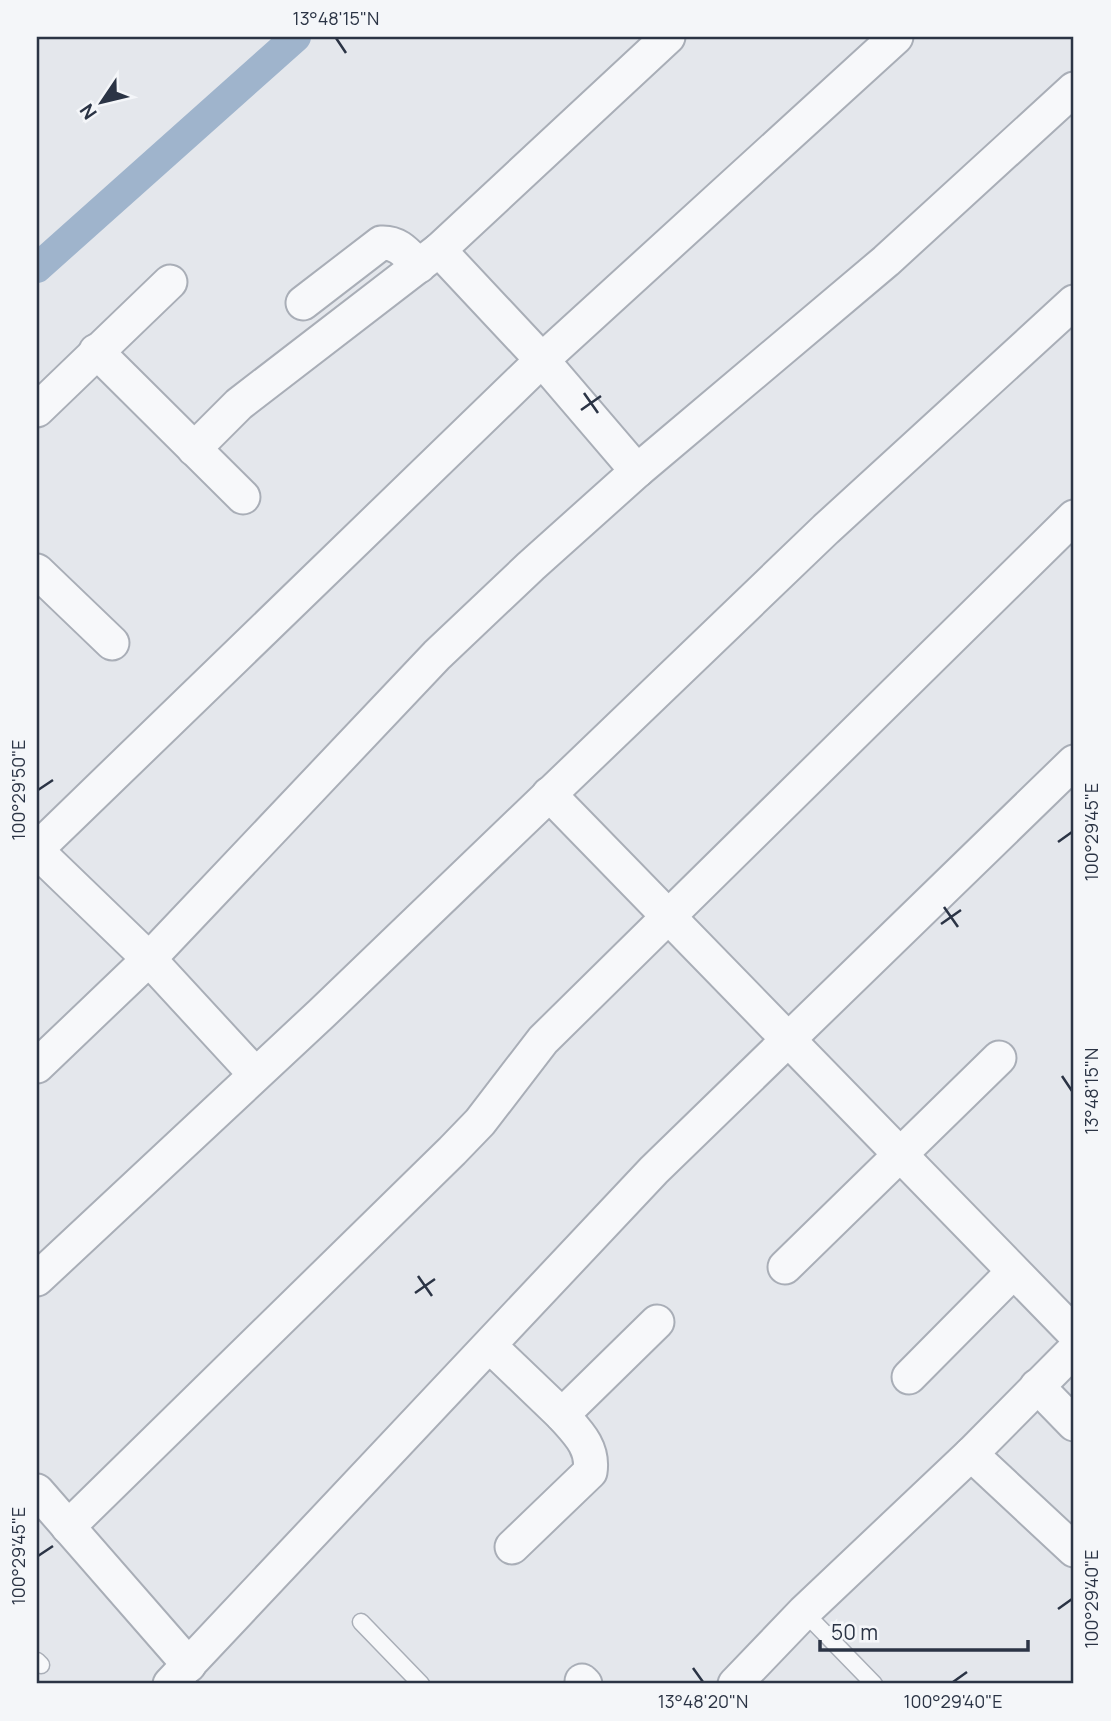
<svg xmlns="http://www.w3.org/2000/svg" width="1111" height="1721" font-family="Manrope,sans-serif">
<rect width="100%" height="100%" fill="#e4e7ec"/>
<g fill="none" stroke-linecap="round" stroke-linejoin="round">
<path stroke="#9fb4cc" stroke-width="30" d="M37,268L296,37"/>
<g stroke="#a9aeb7" stroke-width="19">
<g id="lane">
<path d="M804,1612L874,1684"/>
<path d="M361,1622L421,1684"/>
<path d="M37,1661L41,1665"/>
</g>
</g>
<g stroke="#a9aeb7" stroke-width="37">
<g id="street">
<path d="M439,250L542,360L637,471"/>
<path d="M303,303L381,243C399,242 407,254 419,266"/>
<path d="M96,351L243,497"/>
<path d="M37,410L170,282"/>
<path d="M194,449L239,404L439,250L668,37"/>
<path d="M37,571L112,643"/>
<path d="M549,794L1074,1333"/>
<path d="M37,849L542,360L896,37"/>
<path d="M37,851L149,959L255,1074"/>
<path d="M37,1066L149,959L437,655L531,566L637,471L886,261L1074,89"/>
<path d="M785,1267L999,1058"/>
<path d="M37,1279L321,1014L826,529L1074,302"/>
<path d="M490,1346L562,1415L657,1322"/>
<path d="M909,1377L1013,1272"/>
<path d="M1037,1386L1074,1424"/>
<path d="M971,1454L1074,1550"/>
<path d="M37,1491L189,1665"/>
<path d="M68,1527L452,1151L480,1122L543,1040L1074,517"/>
<path d="M512,1547L590,1472C594,1447 577,1432 562,1415"/>
<path d="M582,1681L585,1684"/>
<path d="M170,1684L654,1170L1074,762"/>
<path d="M735,1684L804,1612L971,1454L1074,1350"/>
</g>
</g>
<use href="#lane" stroke="#f7f8fa" stroke-width="16"/>
<use href="#street" stroke="#f7f8fa" stroke-width="33"/>
</g>
<path fill="none" stroke="#2b3445" stroke-width="2.5" d="M336,38L346,53M584,393L598,413M581,410L601,396M38,790L53,780M1058,842L1072,832M944,907L958,927M941,924L961,910M1062,1076L1072,1091M418,1276L432,1296M415,1293L435,1279M38,1556L53,1546M1058,1609L1072,1599M693,1668L703,1682M953,1682L967,1672"/>
<rect width="1111" height="1721" fill="none" stroke="#f4f6f9" stroke-width="77"/>
<g transform="translate(102 102) rotate(235)" stroke="#f4f6f9" stroke-width="5" paint-order="stroke">
<path d="M0-5L12 26L0 18L-12 26Z" fill="#2b3445"/>
<text y="-10" font-size="19" font-weight="bold" text-anchor="middle" fill="#2b3445">N</text>
</g>
<path d="M820 1640v10h208v-10" fill="none" stroke="#2b3445" stroke-width="3.5"/>
<text x="831" y="1640" font-size="21" fill="#2b3445" stroke="#f4f6f9" stroke-width="5" paint-order="stroke">50 m</text>
<rect x="38" y="38" width="1034" height="1644" fill="none" stroke="#2b3445" stroke-width="2.5"/>
<g font-size="18" text-anchor="middle" fill="#2b3445">
<text x="336" y="25">13°48'15"N</text>
<text transform="translate(19 790) rotate(-90)" y="6">100°29'50"E</text>
<text transform="translate(1092 832) rotate(-90)" y="6">100°29'45"E</text>
<text transform="translate(1092 1091) rotate(-90)" y="6">13°48'15"N</text>
<text transform="translate(19 1556) rotate(-90)" y="6">100°29'45"E</text>
<text transform="translate(1092 1599) rotate(-90)" y="6">100°29'40"E</text>
<text x="703" y="1708">13°48'20"N</text>
<text x="953" y="1708">100°29'40"E</text>
</g>
</svg>
